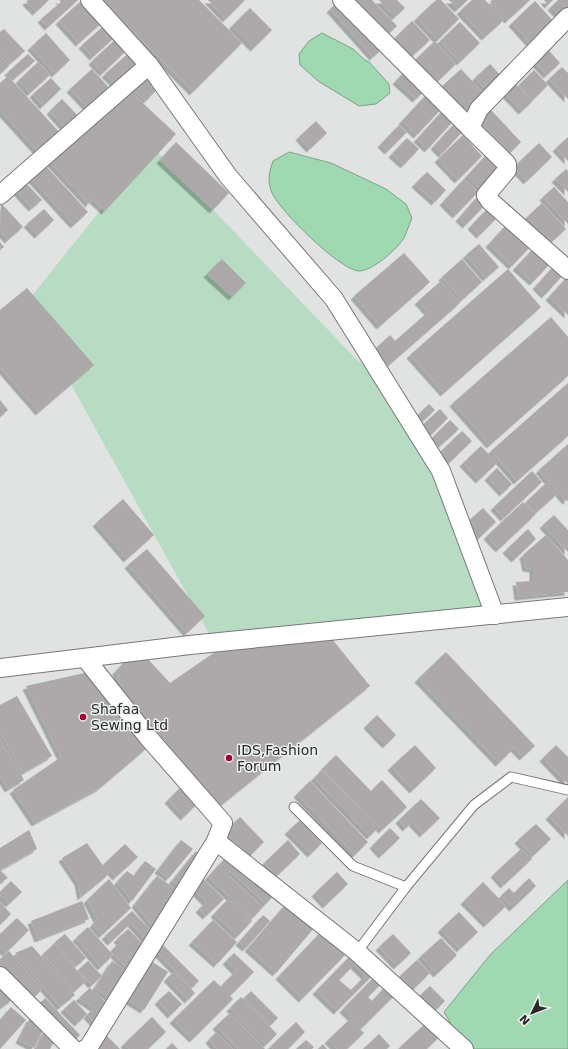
<svg xmlns="http://www.w3.org/2000/svg" width="568" height="1049" font-family="'DejaVu Sans',sans-serif">
<defs>
<filter id="shadow"><feDropShadow dx="-3.5" dy="3.5" stdDeviation="0" flood-color="#0004"/></filter>
</defs>
<rect width="100%" height="100%" fill="#e0e3e1"/>
<path fill="#b8dcc3" d="M152,146L356,359L386,382L441,471L495,615L214,643L26,303Z"/>
<g fill="#9fd8b1" stroke="#7ca488">
<path d="M322,33L353,49L365,60L369,62L389,84L390,93L376,104L359,106L318,81L300,65L299,54L309,41Z"/>
<path d="M289,152L331,163L386,189L406,204L412,218C409,224 407,232 404,238C397,249 372,272 358,271C338,268 281,212 272,193C267,182 269,172 273,161Z"/>
<path d="M568,880V1049H471L460,1040L444,1012L490,955Z"/>
</g>
<g fill="#ada8a9" fill-rule="evenodd" filter="url(#shadow)">
<path d="M28,0H49L36,12L26,2Z"/>
<path d="M59,0H78L48,27L41,19L61,2Z"/>
<path d="M82,0L105,20L79,43L59,21Z"/>
<path d="M102,0H199L242,43L193,92Z"/>
<path d="M208,0H245L226,19Z"/>
<path d="M356,0H372L397,26L384,38L352,4Z"/>
<path d="M379,0H397L405,8L395,17Z"/>
<path d="M436,0H441L459,19L438,40L417,18Z"/>
<path d="M449,0H468L458,9Z"/>
<path d="M472,0H485L504,20L485,37L460,11Z"/>
<path d="M492,0H530L508,20L490,2Z"/>
<path d="M544,0H553L548,5Z"/>
<path d="M558,0H568V12L562,18L551,7Z"/>
<path d="M339,1L382,49L373,57L330,9Z"/>
<path d="M535,1L555,23L532,45L512,23Z"/>
<path d="M250,8L272,30L254,48L232,26Z"/>
<path d="M412,21L430,40L409,59L392,41Z"/>
<path d="M460,22L480,43L460,62L440,41Z"/>
<path d="M107,23L118,34L93,57L82,45Z"/>
<path d="M4,29L25,51L11,63L0,51V32Z"/>
<path d="M46,33L70,60L55,74L31,47Z"/>
<path d="M117,38L127,50L103,73L92,61Z"/>
<path d="M435,41L456,64L435,84L414,61Z"/>
<path d="M544,45L560,63L547,75L531,58Z"/>
<path d="M131,51L144,64L118,87L105,74Z"/>
<path d="M28,54L35,61L14,79L8,72Z"/>
<path d="M0,55L9,66L0,74Z"/>
<path d="M38,62L50,75L30,93L19,80Z"/>
<path d="M490,64L502,77L487,91L475,78Z"/>
<path d="M562,67L568,73V99L549,79Z"/>
<path d="M92,69L111,90L89,109L70,89Z"/>
<path d="M461,69L487,97L465,118L438,90Z"/>
<path d="M406,70L426,89L416,99L396,81Z"/>
<path d="M534,70L548,85L533,100L519,85Z"/>
<path d="M144,71L160,86L146,101L130,87Z"/>
<path d="M8,76L60,133L39,153L0,110V83Z"/>
<path d="M51,78L61,89L43,106L33,94Z"/>
<path d="M512,80L532,102L522,111L502,90Z"/>
<path d="M130,91L176,134L105,211L92,199L89,204L48,160Z"/>
<path d="M429,92L444,106L417,135L402,121Z"/>
<path d="M62,99L80,118L67,130L50,111Z"/>
<path d="M445,108L456,118L428,149L417,139Z"/>
<path d="M490,109L521,142L510,153L478,120Z"/>
<path d="M316,121L327,133L310,149L299,137Z"/>
<path d="M455,123L463,131L442,154L434,146Z"/>
<path d="M399,125L407,132L388,151L381,144Z"/>
<path d="M463,135L482,156L458,180L438,159Z"/>
<path d="M568,137V161L556,148Z"/>
<path d="M407,138L419,149L404,165L392,154Z"/>
<path d="M176,142L229,193L213,210L160,160Z"/>
<path d="M539,143L552,157L527,181L514,167Z"/>
<path d="M487,154L504,170L484,192L467,176Z"/>
<path d="M44,164L88,212L74,225L30,177Z"/>
<path d="M566,169L568,171V192L555,179Z"/>
<path d="M427,172L446,190L435,202L415,184Z"/>
<path d="M22,179L42,200L32,208L13,187Z"/>
<path d="M464,179L478,192L456,215L443,202Z"/>
<path d="M554,187L568,202V224L543,197Z"/>
<path d="M478,196L486,204L466,225L459,218Z"/>
<path d="M1,203L23,227L8,240L0,231Z"/>
<path d="M542,203L566,229L547,246L523,221Z"/>
<path d="M44,209L54,220L38,235L27,224Z"/>
<path d="M486,210L496,219L480,235L471,226Z"/>
<path d="M508,223L532,245L512,266L489,244Z"/>
<path d="M0,242L4,247L0,250Z"/>
<path d="M479,244L499,267L486,278L466,255Z"/>
<path d="M533,249L549,265L533,282L516,267Z"/>
<path d="M404,253L430,282L380,326L354,296Z"/>
<path d="M222,259L246,283L232,297L207,274Z"/>
<path d="M462,259L482,282L462,300L442,277Z"/>
<path d="M554,266L563,275L545,295L536,286Z"/>
<path d="M508,269L541,307L444,393L410,355Z"/>
<path d="M568,276V315L549,297Z"/>
<path d="M441,281L460,303L388,366L374,350L390,335L395,341L428,312L418,301Z"/>
<path d="M27,288L94,365L39,412L0,367V310Z"/>
<path d="M551,317L568,337V376L490,445L453,403Z"/>
<path d="M568,383V436L517,481L491,451Z"/>
<path d="M0,400L8,410L0,417Z"/>
<path d="M429,404L435,410L423,421L418,415Z"/>
<path d="M440,409L448,418L427,439L418,429Z"/>
<path d="M450,420L459,429L439,447L431,439Z"/>
<path d="M462,431L472,441L447,465L438,454Z"/>
<path d="M568,444V500L566,501L539,470Z"/>
<path d="M481,446L497,463L479,480L463,463Z"/>
<path d="M497,468L512,484L503,493L488,477Z"/>
<path d="M532,471L542,482L504,518L494,507Z"/>
<path d="M546,483L557,494L536,513L526,502Z"/>
<path d="M123,499L154,535L127,559L96,523Z"/>
<path d="M523,502L535,515L499,549L487,536Z"/>
<path d="M483,508L496,522L476,541L463,526Z"/>
<path d="M554,515L568,530V552L543,525Z"/>
<path d="M528,529L536,539L515,559L506,550Z"/>
<path d="M546,535L568,560V592L518,597L516,582L533,581V569L526,568L523,555Z"/>
<path d="M147,549L205,616L187,633L128,565Z"/>
<path d="M332,639L370,686L220,806L121,689L116,671L128,658H147L170,683L218,650Z"/>
<path d="M446,652L535,746L523,757L514,748L499,763L418,679Z"/>
<path d="M89,672L147,748L100,788L35,823L13,790L61,757L26,686Z"/>
<path d="M17,696L52,756L23,773L0,732V705Z"/>
<path d="M377,715L396,735L386,745L367,725Z"/>
<path d="M0,740L24,780L8,789L0,775Z"/>
<path d="M415,745L436,768L413,790L391,767Z"/>
<path d="M556,745L568,757V784L543,758Z"/>
<path d="M336,755L371,791L382,780L407,807L382,830L322,769Z"/>
<path d="M322,770L377,829L370,836L314,778Z"/>
<path d="M310,781L368,842L355,855L297,794Z"/>
<path d="M183,785L199,802L184,817L168,800Z"/>
<path d="M568,797V836L549,816Z"/>
<path d="M421,799L440,818L423,834L412,822L406,828L399,820Z"/>
<path d="M240,817L264,842L249,857L224,832Z"/>
<path d="M300,820L322,843L311,854L288,831Z"/>
<path d="M536,824L551,839L533,856L518,840Z"/>
<path d="M390,828L400,838L382,855L373,845Z"/>
<path d="M29,830L37,849L0,870L8,878L0,883V848Z"/>
<path d="M181,840L193,849L169,878L158,870Z"/>
<path d="M288,840L300,854L277,876L264,863Z"/>
<path d="M87,843L109,874L81,897L78,882L62,858Z"/>
<path d="M125,844L138,857L116,877L104,864Z"/>
<path d="M521,849L532,859L504,885L494,874Z"/>
<path d="M196,851L204,857L181,888L172,881Z"/>
<path d="M228,855L273,896L266,904L230,871L227,874L263,907L253,918L208,877Z"/>
<path d="M145,861L156,869L132,901L117,882L127,871L134,876Z"/>
<path d="M337,872L348,884L326,905L315,893Z"/>
<path d="M157,876L181,893L155,929L135,904Z"/>
<path d="M201,877L224,899L206,916L199,909L206,902L191,887Z"/>
<path d="M529,878L536,886L513,908L501,896L509,888L514,893Z"/>
<path d="M109,879L131,908L102,935L93,925L97,919L87,900Z"/>
<path d="M11,881L22,892L9,904L0,895V892Z"/>
<path d="M483,882L506,906L487,924L464,901Z"/>
<path d="M228,899L252,921L238,936L214,914Z"/>
<path d="M82,901L89,919L38,939L31,921Z"/>
<path d="M0,902L11,914L0,925Z"/>
<path d="M286,904L314,928L276,973L248,948Z"/>
<path d="M132,911L154,934L146,940L131,923L111,942L105,936Z"/>
<path d="M459,912L478,932L460,949L441,929Z"/>
<path d="M263,915L270,921L246,948L239,942Z"/>
<path d="M17,918L29,930L6,953L0,947V934Z"/>
<path d="M213,920L237,942L217,964L192,942Z"/>
<path d="M88,927L113,955L101,967L76,938Z"/>
<path d="M128,929L145,946L134,957L117,939Z"/>
<path d="M322,931L346,954L302,999L279,976Z"/>
<path d="M65,934L86,958L76,966L55,942Z"/>
<path d="M393,934L411,953L397,966L379,947Z"/>
<path d="M441,938L457,955L437,974L421,956Z"/>
<path d="M54,944L86,981L75,991L43,954Z"/>
<path d="M118,944L137,963L129,970L111,951Z"/>
<path d="M163,945L199,981L192,988L157,952Z"/>
<path d="M32,946L75,995L60,1007L15,953Z"/>
<path d="M9,951L42,990L30,1000L0,965V959Z"/>
<path d="M234,953L254,972L232,994L222,985L236,971L226,961Z"/>
<path d="M352,954L373,975L337,1011L316,991ZM354,965L365,976L351,990L339,980Z"/>
<path d="M148,959L168,972L144,1010L123,997Z"/>
<path d="M417,960L430,973L413,990L400,976Z"/>
<path d="M88,961L102,976L92,985L78,970Z"/>
<path d="M112,961L131,974L114,1001L95,988Z"/>
<path d="M174,972L195,993L188,1000L167,978Z"/>
<path d="M376,975L383,982L368,997L372,1001L387,985L396,994L362,1028L343,1009Z"/>
<path d="M214,980L233,999L193,1039L173,1020Z"/>
<path d="M0,983L13,999L2,1007L0,1005Z"/>
<path d="M430,986L445,1001L433,1013L418,997Z"/>
<path d="M90,988L111,1007L96,1025L87,1015L94,1008L79,998Z"/>
<path d="M169,991L182,1004L171,1015L158,1001Z"/>
<path d="M251,991L278,1018L271,1025L244,998Z"/>
<path d="M241,997L277,1034L266,1045L230,1008Z"/>
<path d="M45,998L80,1035L71,1044L36,1007Z"/>
<path d="M74,1000L87,1014L78,1023L64,1009Z"/>
<path d="M11,1007L26,1020L0,1049V1020Z"/>
<path d="M230,1013L265,1049H238L216,1026Z"/>
<path d="M152,1017L166,1032L148,1049H129L124,1044Z"/>
<path d="M30,1018L45,1026L34,1048L19,1040Z"/>
<path d="M350,1019L364,1033L347,1049H337L328,1040Z"/>
<path d="M296,1022L305,1032L288,1049H273L271,1046Z"/>
<path d="M427,1022L440,1036L427,1049H402L400,1047Z"/>
<path d="M45,1030L57,1036L50,1049H36Z"/>
<path d="M216,1032L233,1049H217L209,1040Z"/>
<path d="M105,1034L120,1049H98L94,1045Z"/>
<path d="M379,1034L390,1046L387,1049H363Z"/>
<path d="M306,1040L314,1047L312,1049H296Z"/>
<path d="M172,1043L178,1049H166Z"/>
<path d="M323,1044L327,1049H318Z"/>
</g>
<g fill="none" stroke-linecap="round" stroke-linejoin="round">
<g stroke="#767977" stroke-width="11">
<g id="service">
<path d="M294,807L353,866L406,887"/>
<path d="M357,952L406,887L474,805L511,777L568,790"/>
</g>
</g>
<g stroke="#767977" stroke-width="20">
<g id="minor">
<path d="M90,0L149,65L228,176L334,299L441,471L495,615"/>
<path d="M342,0L470,128"/>
<path d="M568,17L479,109L470,128L507,164V170L486,195L490,201L568,270"/>
<path d="M0,195L149,65"/>
<path d="M0,668L190,645L568,607"/>
<path d="M216,841L357,952L464,1049"/>
<path d="M0,976L73,1049"/>
<path d="M85,1049L88,1048L216,841L223,823L147,736L85,658"/>
</g>
</g>
<use href="#service" stroke="#fff" stroke-width="9"/>
<use href="#minor" stroke="#fff" stroke-width="18"/>
</g>
<g fill="#a20333" stroke="#edf1ee" stroke-width="1.5">
<circle cx="83" cy="717" r="4"/>
<circle cx="229" cy="758" r="4"/>
</g>
<g text-anchor="middle" stroke-width="3" stroke-linejoin="round" paint-order="stroke">
<g font-size="14" fill="#292b2a" stroke="#edf1ee" text-anchor="start">
<text x="91" y="714">Shafaa<tspan x="91" dy="16">Sewing Ltd</tspan></text>
<text x="237" y="755">IDS,Fashion<tspan x="237" dy="16">Forum</tspan></text>
</g>
</g>
<g transform="translate(532 1013) rotate(227)" stroke="#edf1ee" stroke-width="3" paint-order="stroke">
<path d="M0-3L7 15L0 10L-7 15Z" fill="#292b2a"/>
<text y="-6" font-size="11" font-weight="bold" text-anchor="middle" fill="#292b2a">N</text>
</g>
</svg>
